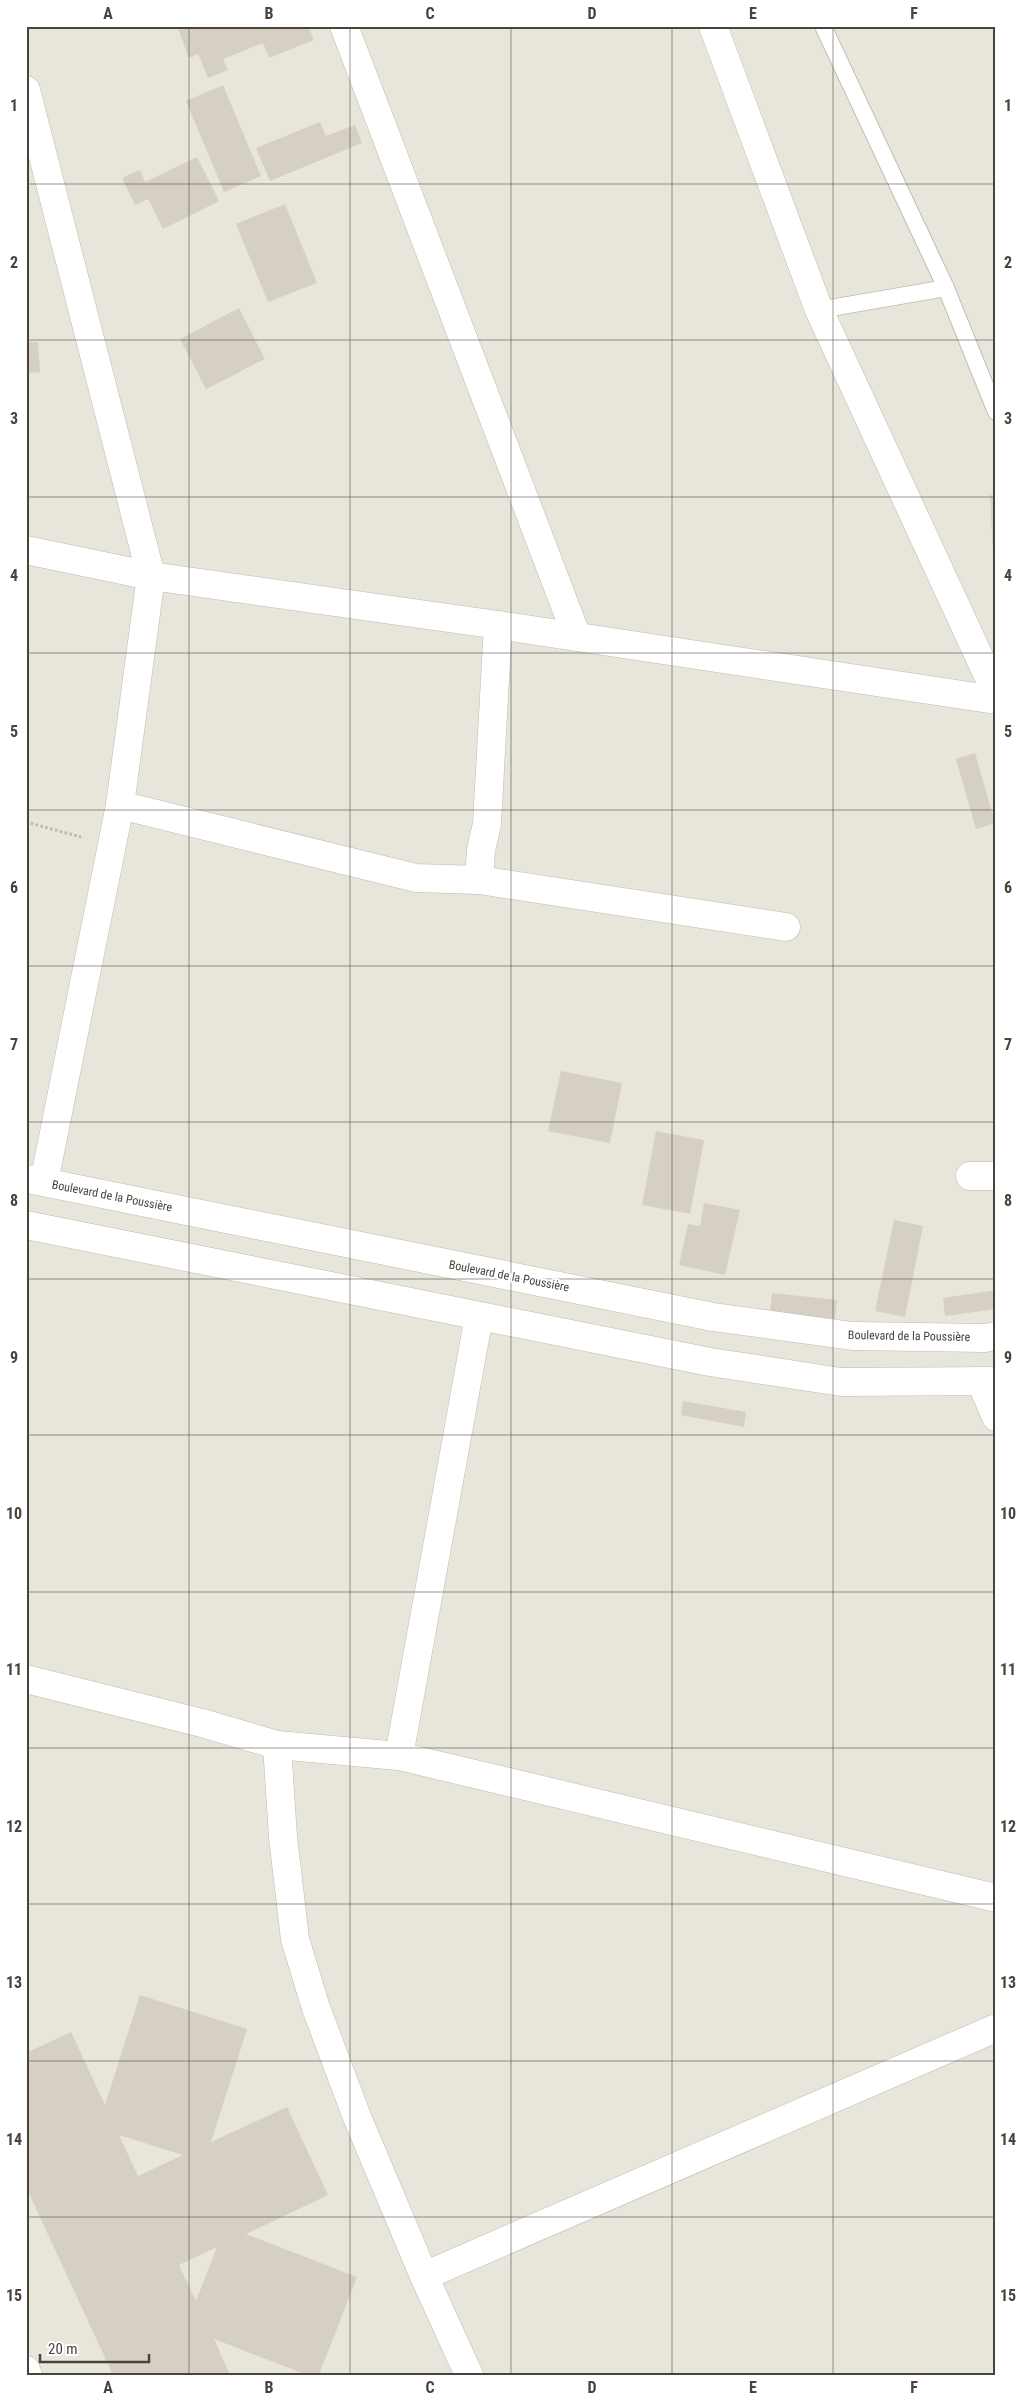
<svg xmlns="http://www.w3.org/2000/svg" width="1022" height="2401" font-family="'Roboto Condensed',sans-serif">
<rect width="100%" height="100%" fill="#f4f3ec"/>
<rect fill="#e8e5db" x="26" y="26" width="970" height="2349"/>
<g fill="#d5d0c3" fill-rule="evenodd">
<path d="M177,26H308L314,40L269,58L263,43L223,59L228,70L208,78L198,54L189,58Z"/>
<path d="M223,85L261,176L224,192L186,101Z"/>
<path d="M320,122L326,136L355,125L362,143L270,181L256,148Z"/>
<path d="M197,157L219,201L163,229L148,199L135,205L122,178L140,170L145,182Z"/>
<path d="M285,204L317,283L268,302L236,224Z"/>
<path d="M239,308L265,359L206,389L180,339Z"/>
<path d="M26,342H38L40,372L26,373Z"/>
<path d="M990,495H996V576H994Z"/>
<path d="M975,753L995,823L976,829L956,759Z"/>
<path d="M561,1071L622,1083L610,1143L548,1131Z"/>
<path d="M656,1131L704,1140L690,1214L642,1205Z"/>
<path d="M704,1203L740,1210L725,1275L679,1265L688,1224L700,1226Z"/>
<path d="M894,1220L923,1226L905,1317L875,1311Z"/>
<path d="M996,1290V1309L945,1316L943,1298Z"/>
<path d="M772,1293L837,1300L835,1319L770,1312Z"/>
<path d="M683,1401L746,1412L744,1427L681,1415Z"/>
<path d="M140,1995L247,2029L211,2142L287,2107L328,2195L246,2234L357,2277L319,2375H307L214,2339L230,2375H113L26,2187V2053L71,2032L105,2105ZM119,2135L183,2155L138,2176ZM217,2247L196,2301L179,2265Z"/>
</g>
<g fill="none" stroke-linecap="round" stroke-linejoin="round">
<g stroke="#bfbbb0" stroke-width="18">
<g id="service">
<path d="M946,288L996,412"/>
<path d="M819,310L946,288L823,26"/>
</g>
</g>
<g stroke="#bfbbb0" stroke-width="29">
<g id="minor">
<path d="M344,26L577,637"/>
<path d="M713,26L819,310L996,693"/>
<path d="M26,90L151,576L120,805L44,1182"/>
<path d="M26,550L151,576L498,625L996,700"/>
<path d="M120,805L416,878L479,880L481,850L487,824L498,625"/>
<path d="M479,880L786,927"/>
<path d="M970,1176H996"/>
<path d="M28,1179L713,1317L852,1336L985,1338L996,1336"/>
<path d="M26,1225L710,1362L841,1382L996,1381"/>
<path d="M479,1316L399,1756L996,1898"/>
<path d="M981,1382L996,1417"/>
<path d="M26,1679L202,1723L277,1745"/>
<path d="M399,1756L277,1745L283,1837L295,1939L316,2008L357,2117L424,2276L469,2375"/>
<path d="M424,2276L996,2028"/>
<path d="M26,2370L28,2375"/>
</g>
</g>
<path stroke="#bfb8a3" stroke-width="3" stroke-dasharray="2.5 2.5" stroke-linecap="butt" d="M26,822L81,837"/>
<use href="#service" stroke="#fff" stroke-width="16"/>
<use href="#minor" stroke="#fff" stroke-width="28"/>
</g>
<path fill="none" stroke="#48443b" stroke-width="1" stroke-opacity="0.55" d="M189,26V2375M350,26V2375M511,26V2375M672,26V2375M833,26V2375M26,184H996M26,340H996M26,497H996M26,653H996M26,810H996M26,966H996M26,1122H996M26,1279H996M26,1435H996M26,1592H996M26,1748H996M26,1904H996M26,2061H996M26,2217H996"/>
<g text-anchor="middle" stroke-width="4" stroke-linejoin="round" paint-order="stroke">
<g font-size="12" fill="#48443b" stroke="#fff">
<text transform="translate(112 1196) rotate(11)" y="4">Boulevard de la Poussière</text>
<text transform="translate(509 1276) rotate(11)" y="4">Boulevard de la Poussière</text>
<text transform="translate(909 1336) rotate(1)" y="4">Boulevard de la Poussière</text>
</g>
</g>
<rect width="1022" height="2401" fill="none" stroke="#ffffff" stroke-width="55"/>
<path d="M40 2354v8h109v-8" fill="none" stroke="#48443b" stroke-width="2.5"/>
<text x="48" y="2354" font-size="15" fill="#48443b" stroke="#ffffff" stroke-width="4" paint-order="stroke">20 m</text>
<rect x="28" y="28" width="966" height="2346" fill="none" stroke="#48443b" stroke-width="2"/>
<g font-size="16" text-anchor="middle" font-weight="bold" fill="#48443b">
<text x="108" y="19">A</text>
<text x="269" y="19">B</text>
<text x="430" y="19">C</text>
<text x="592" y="19">D</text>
<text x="753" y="19">E</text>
<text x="914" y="19">F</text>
<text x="14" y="111">1</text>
<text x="1008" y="111">1</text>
<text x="14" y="268">2</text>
<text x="1008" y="268">2</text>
<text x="14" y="424">3</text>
<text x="1008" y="424">3</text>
<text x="14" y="581">4</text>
<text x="1008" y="581">4</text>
<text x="14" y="737">5</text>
<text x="1008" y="737">5</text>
<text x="14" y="893">6</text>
<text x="1008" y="893">6</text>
<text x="14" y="1050">7</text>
<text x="1008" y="1050">7</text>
<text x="14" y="1206">8</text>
<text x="1008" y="1206">8</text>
<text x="14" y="1363">9</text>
<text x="1008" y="1363">9</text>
<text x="14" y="1519">10</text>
<text x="1008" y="1519">10</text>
<text x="14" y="1675">11</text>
<text x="1008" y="1675">11</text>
<text x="14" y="1832">12</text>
<text x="1008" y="1832">12</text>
<text x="14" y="1988">13</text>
<text x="1008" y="1988">13</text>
<text x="14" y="2145">14</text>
<text x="1008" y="2145">14</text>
<text x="14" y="2301">15</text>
<text x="1008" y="2301">15</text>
<text x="108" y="2393">A</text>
<text x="269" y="2393">B</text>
<text x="430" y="2393">C</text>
<text x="592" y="2393">D</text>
<text x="753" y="2393">E</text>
<text x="914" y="2393">F</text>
</g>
</svg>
